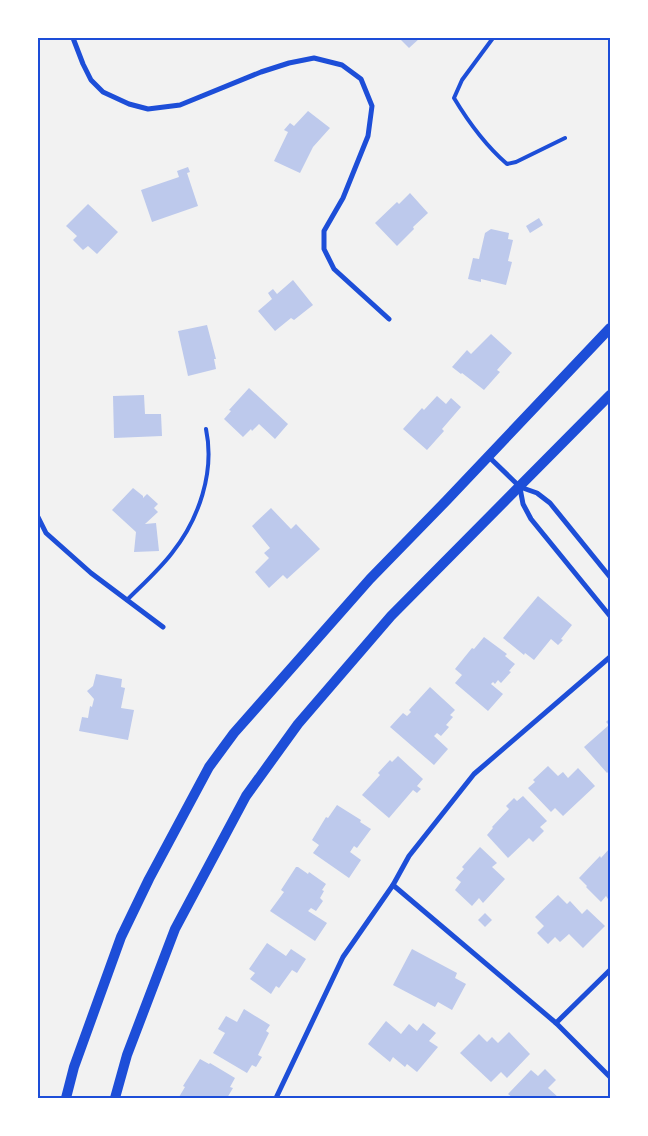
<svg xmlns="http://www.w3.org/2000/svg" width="648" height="1136" font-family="'DejaVu Sans',sans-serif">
<rect width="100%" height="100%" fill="#f2f2f2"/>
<g fill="#bdc9ec">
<path d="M399,38H420L409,48Z"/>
<path d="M308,111L330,128L313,147L300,173L274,161L288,132L284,130L290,123L294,126Z"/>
<path d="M188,167L190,172L187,173L198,206L152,222L141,190L179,177L177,171Z"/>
<path d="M410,193L428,213L413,227L414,229L397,246L375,223L397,202L399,204Z"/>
<path d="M88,204L118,232L97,254L88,246L83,250L73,240L77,236L66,226Z"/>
<path d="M539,218L543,225L530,233L526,226Z"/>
<path d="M491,229L509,233L508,239L513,240L508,261L512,262L506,285L481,279V282L468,279L473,258L479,259L485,233Z"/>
<path d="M293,280L313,305L294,320L291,318L275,331L258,311L272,299L268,293L273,289L277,294Z"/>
<path d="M207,325L216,359H214L216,369L188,376L178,331Z"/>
<path d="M491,334L512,353L497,370L500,372L484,390L462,373L461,374L452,367L467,350L471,354Z"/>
<path d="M249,388L288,424L275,439L259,424L252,431L251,429L243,437L224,419L231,411L229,410Z"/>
<path d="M144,395L145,414H161L162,436L114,438L113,396Z"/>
<path d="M437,396L446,404L451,398L461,407L442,429L444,431L427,450L403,429L422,408L424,410Z"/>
<path d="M133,488L143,496V498L147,494L158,504L154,508L158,512L145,524L156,523L159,551L134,552L136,532L112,510Z"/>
<path d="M271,508L291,529L296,524L320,549L287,579L283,575L269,588L255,572L269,558L264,553L270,548L252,526Z"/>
<path d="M538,596L572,625L561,639L563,640L558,645L551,639L534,660L525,653L524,655L503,638Z"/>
<path d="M484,637L507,654L505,656L515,664L509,671L511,672L501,683L498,680L495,684L493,682L491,684L503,694L488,711L455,683L462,675L455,669L472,648L474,649Z"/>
<path d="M96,674L122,679L121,687L125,688L121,708L134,710L128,740L79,731L82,717L88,718L90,706L92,707L94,699L87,691L93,686Z"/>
<path d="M430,687L455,710L450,715L453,717L446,725L449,727L441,736L437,733L434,736L448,749L434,765L390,727L403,713L407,716L411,712L409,710Z"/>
<path d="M610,718V770L607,773L584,747L609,725L606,722Z"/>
<path d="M398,756L423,779L417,786L421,789L417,793L413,790L389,818L362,795L380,775L378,773L390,760L392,762Z"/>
<path d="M548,766L558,776L563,772L568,778L578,768L595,786L563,816L555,808L551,812L528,788L535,782L533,780Z"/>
<path d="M523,796L547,821L540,827L544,831L533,842L529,838L508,858L487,835L493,828L492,827L509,809L506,806L514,798L517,801Z"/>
<path d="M337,805L361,820L360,822L371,829L357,848L354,846L350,852L361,860L349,878L313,853L319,845L312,840L326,817L328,818Z"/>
<path d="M480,847L497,863L492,867L505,879L483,903L479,898L472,906L455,890L461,882L456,878L464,869L462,867Z"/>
<path d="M610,848V896L608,899L606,896L601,902L586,887L587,886L579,878L600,856L601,858Z"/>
<path d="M296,867H298L308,874L309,872L326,884L322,890L324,891L320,898L323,901L316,911L311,908L308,911L327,923L315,941L270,911L284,892L281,890Z"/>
<path d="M558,895L567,904L570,901L582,914L587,909L605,926L583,948L569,934L560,942L555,937L548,944L537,933L544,926L535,917Z"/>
<path d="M485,913L492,920L485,927L478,920Z"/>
<path d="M267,943L286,956L291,949L306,959L297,973L292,970L279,988L276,986L271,994L250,979L255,973L249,969Z"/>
<path d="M412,949L457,973L455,978L466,984L452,1010L438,1002L435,1007L393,985Z"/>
<path d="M244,1009L270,1025L266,1031L269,1033L258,1055L262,1057L256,1067L252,1065L247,1073L213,1053L225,1033L218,1029L226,1016L237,1022Z"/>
<path d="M386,1021L401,1034L409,1024L417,1031L423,1023L436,1033L429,1041L438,1047L417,1072L407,1064L405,1067L393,1057L390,1062L368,1044Z"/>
<path d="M509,1032L530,1054L507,1078L501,1072L491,1082L460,1053L479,1034L487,1042L492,1037L498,1043Z"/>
<path d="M200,1059L209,1064L210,1063L235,1078L230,1087L233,1088L227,1098L179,1097L185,1087L183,1086Z"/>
<path d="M545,1069L556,1080L548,1088L559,1098H513L508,1094L531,1070L538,1076Z"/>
</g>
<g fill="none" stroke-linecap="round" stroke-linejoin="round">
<g stroke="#1d4ed8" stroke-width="4">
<path d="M493,38L462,80L454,98C469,123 485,145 507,164L516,162L565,138"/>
<path d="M127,600C142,585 159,570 172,553C199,519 215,472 206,429"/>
</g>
<g stroke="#1d4ed8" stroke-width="5">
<path d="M73,38L83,64L91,80L103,92L129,104L148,109L180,105L261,72L289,63L314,58L342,65L361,79L372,106L368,136L343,198L324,231V249L334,269L389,319"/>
<path d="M488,456L520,487L537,493L550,503L610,577"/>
<path d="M520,488L523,504L531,519L610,616"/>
<path d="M38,517L46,533L91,573L163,627"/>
<path d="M393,885L556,1023L610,1077"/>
<path d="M556,1023L610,970"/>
<path d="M276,1098L343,957L393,885L409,856L474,774L610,657"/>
</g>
<g stroke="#1d4ed8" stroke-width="10">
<path d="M66,1098L74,1067L121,937L149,879L209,767L234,733L370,579L446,501L610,328"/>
<path d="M115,1098L127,1055L175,929L246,796L298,724L391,616L610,395"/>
</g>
</g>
<rect width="648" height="1136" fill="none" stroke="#ffffff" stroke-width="78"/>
<rect x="39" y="39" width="570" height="1058" fill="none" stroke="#1d4ed8" stroke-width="2"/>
</svg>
